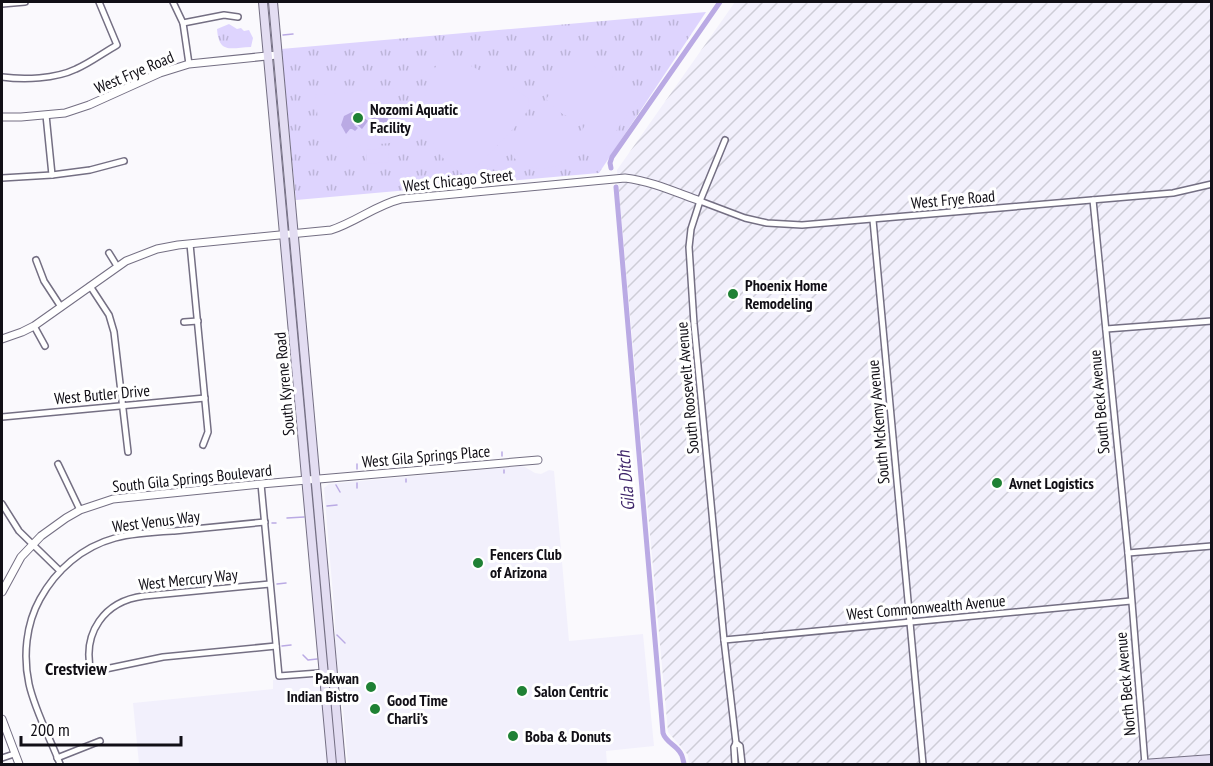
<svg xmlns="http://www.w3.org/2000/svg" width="1213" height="766" font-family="'PT Sans Narrow',sans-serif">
<defs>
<pattern id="industrial-furrows" width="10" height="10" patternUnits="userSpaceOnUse" patternTransform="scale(1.5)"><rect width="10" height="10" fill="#f2f0fc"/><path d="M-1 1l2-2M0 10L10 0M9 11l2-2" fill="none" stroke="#cecdd7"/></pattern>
<pattern id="grass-tufts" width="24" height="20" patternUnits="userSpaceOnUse" patternTransform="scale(1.5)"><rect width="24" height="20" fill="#ded4fe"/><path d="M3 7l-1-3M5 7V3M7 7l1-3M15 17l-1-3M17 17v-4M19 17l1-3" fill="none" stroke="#bdb5d9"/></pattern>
</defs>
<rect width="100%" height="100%" fill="#faf9fd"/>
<g fill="#f2f0fc">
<path d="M520,466L525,467L535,473L541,474L549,470L554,471L569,641L643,634L654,746L606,751L607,764H348L340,676L337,666L335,644V619L324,488L329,484Z"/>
<path d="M315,676L318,677L321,681L328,764H139L133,703L273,689V680Z"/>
</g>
<path fill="url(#industrial-furrows)" d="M735,2H1211V764H689L688,755L668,732L617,170Z"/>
<g fill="url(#grass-tufts)">
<path d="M706,12L599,173L296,200L281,49Z"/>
<path d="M229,24L237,29L241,28L244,31L249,30L253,38L251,47C230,48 219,54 217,29Z"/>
</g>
<g fill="#ded4fe">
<path d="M445,53L511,86L528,98L529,109L515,127L467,177C457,170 446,163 439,153C426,135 422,107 427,86C430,74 438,63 445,53Z"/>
<path d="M582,60L616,79L640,95L603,151L579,135L589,119C569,119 559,115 546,99L575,61Z"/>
<path d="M394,88L400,142L338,148L337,141L321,142L315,95Z"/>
<path d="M545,114L585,146C570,168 526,180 510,152L538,115Z"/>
<path d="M388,148L389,162L367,164L366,150Z"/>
</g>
<g fill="#baaae4">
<path d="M352,112L361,115L368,121L362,129L355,123L354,125L358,128L355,131L352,129H350L346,134L341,125L344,116Z"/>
<path d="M387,112L389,130L373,131L371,114Z"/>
</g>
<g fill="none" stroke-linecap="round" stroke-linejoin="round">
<g stroke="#baaae4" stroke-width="1.5">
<path d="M283,35L293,34"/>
<path d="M502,452V456"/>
<path d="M357,464V469"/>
<path d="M504,470V473"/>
<path d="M406,479V482"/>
<path d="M357,483V488"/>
<path d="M336,485L340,492"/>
<path d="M327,506L337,505"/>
<path d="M287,518L304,517"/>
<path d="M272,523H276"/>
<path d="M277,584L286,583"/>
<path d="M337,635L345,643"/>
<path d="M282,646L291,645"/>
<path d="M303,655L308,660L317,659"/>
</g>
<g stroke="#baaae4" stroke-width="5">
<path d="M611,168L610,163L612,157L720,2"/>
<path d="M616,187L663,733C666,743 677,745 681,754C682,755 684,763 684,764"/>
</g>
<g stroke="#746f83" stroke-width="8">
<g id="minor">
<path d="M173,2L183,23L189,64"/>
<path d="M2,4L25,2"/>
<path d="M183,23L224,15L238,17"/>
<path d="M2,77C24,80 55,79 76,69C90,63 103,53 117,45L99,2"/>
<path d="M46,115L52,175"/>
<path d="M725,140L700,201L691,229L689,247L694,324L724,640L736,743L734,747L735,764"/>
<path d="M2,178L52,175L90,170L124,161"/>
<path d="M1093,200L1128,553L1145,764"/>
<path d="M700,201L745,218L767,223L802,225L1173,193L1212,184"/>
<path d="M873,220L923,764"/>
<path d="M190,244L208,432L203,445"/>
<path d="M109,253L117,266"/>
<path d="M36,260L44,281L61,307"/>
<path d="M90,286L109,315L114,332L128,452"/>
<path d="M184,322L198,321"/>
<path d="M34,326L45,346"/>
<path d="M1106,329L1212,321"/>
<path d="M2,417L205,398"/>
<path d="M58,464L80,510"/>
<path d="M261,484L279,676L333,672"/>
<path d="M2,504L19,531L60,571"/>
<path d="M1128,553L1212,546"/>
<path d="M270,584L144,596C104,601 82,633 91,672L163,657L276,646"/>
<path d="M724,640L1131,601"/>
<path d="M736,743L740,746L742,764"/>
<path d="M2,758L14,754"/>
<path d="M57,758L100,741"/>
<path d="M60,764C50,738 35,711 29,684C23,656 26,624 40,599C56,570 82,547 115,538C134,533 155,532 174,531C204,528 234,525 265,522"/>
</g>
</g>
<g stroke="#746f83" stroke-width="9">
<g id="tertiary">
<path d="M2,117H21L65,113L89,105L160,73L189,64L277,55"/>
<path d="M2,339L22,332L34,326L126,261L157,249L178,245L331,230C356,222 376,205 401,199L625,178C651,181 675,192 700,201"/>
<path d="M2,592L21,557L41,536L66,518L80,510L113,499L261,484L538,460"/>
<path d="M2,719L19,764"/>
</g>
</g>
<g stroke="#746f83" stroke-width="10">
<g id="secondary">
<path d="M263,2L332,764"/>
<path d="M273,2L341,764"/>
<path d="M1143,764L1212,759"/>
</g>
</g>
<use href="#minor" stroke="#fff" stroke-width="5"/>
<use href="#tertiary" stroke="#fff" stroke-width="7"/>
<use href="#secondary" stroke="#e3ddf2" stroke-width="8"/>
</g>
<g fill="#1f8134" stroke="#fff" stroke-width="2">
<circle cx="358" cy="118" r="6"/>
<circle cx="733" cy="294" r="6"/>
<circle cx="997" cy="483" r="6"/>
<circle cx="478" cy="563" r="6"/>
<circle cx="371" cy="687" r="6"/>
<circle cx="522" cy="691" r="6"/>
<circle cx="375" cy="709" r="6"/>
<circle cx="513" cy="736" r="6"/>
</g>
<g text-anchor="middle" stroke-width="6" stroke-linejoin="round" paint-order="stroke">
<g font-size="16" fill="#110f16" stroke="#fff">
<text transform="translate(134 72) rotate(-23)" y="6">West Frye Road</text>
<text transform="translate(458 180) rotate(-6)" y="6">West Chicago Street</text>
<text transform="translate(953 199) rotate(-5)" y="6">West Frye Road</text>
<text transform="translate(284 384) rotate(-95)" y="6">South Kyrene Road</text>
<text transform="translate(687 388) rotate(-95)" y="6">South Roosevelt Avenue</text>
<text transform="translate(102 394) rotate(-5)" y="6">West Butler Drive</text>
<text transform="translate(1099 402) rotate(-95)" y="6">South Beck Avenue</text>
<text transform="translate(878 422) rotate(-95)" y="6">South McKemy Avenue</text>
<text transform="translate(426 456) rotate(-5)" y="6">West Gila Springs Place</text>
<text transform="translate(192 478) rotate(-6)" y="6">South Gila Springs Boulevard</text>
<text transform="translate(156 521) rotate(-7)" y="6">West Venus Way</text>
<text transform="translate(188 579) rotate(-6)" y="6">West Mercury Way</text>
<text transform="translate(926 607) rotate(-5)" y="6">West Commonwealth Avenue</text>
<text transform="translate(1125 684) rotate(-95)" y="6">North Beck Avenue</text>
</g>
<g font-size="16" font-weight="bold" fill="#110f16" stroke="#fff" text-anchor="start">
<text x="370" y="115">Nozomi Aquatic<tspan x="370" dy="18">Facility</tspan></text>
<text x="745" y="291">Phoenix Home<tspan x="745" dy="18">Remodeling</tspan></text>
<text x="1009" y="489">Avnet Logistics</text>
<text x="490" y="560">Fencers Club<tspan x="490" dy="18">of Arizona</tspan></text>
<text x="359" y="684" text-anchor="end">Pakwan<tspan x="359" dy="18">Indian Bistro</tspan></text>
<text x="534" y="697">Salon Centric</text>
<text x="387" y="706">Good Time<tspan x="387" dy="18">Charli’s</tspan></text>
<text x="525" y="742">Boba &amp; Donuts</text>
</g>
<g font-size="18" font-style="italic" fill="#40276b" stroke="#fff">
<text transform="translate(626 481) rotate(-95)" y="6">Gila Ditch</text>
</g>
<g font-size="18" font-weight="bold" fill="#110f16" stroke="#fff">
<text x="76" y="675">Crestview</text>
</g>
</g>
<rect width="1213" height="766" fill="none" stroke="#110f16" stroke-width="6"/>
<path d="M21 736v9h160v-9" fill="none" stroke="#110f16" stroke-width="3"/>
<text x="30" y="736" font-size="18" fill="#110f16" stroke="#ffffff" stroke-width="4.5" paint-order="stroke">200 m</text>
</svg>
